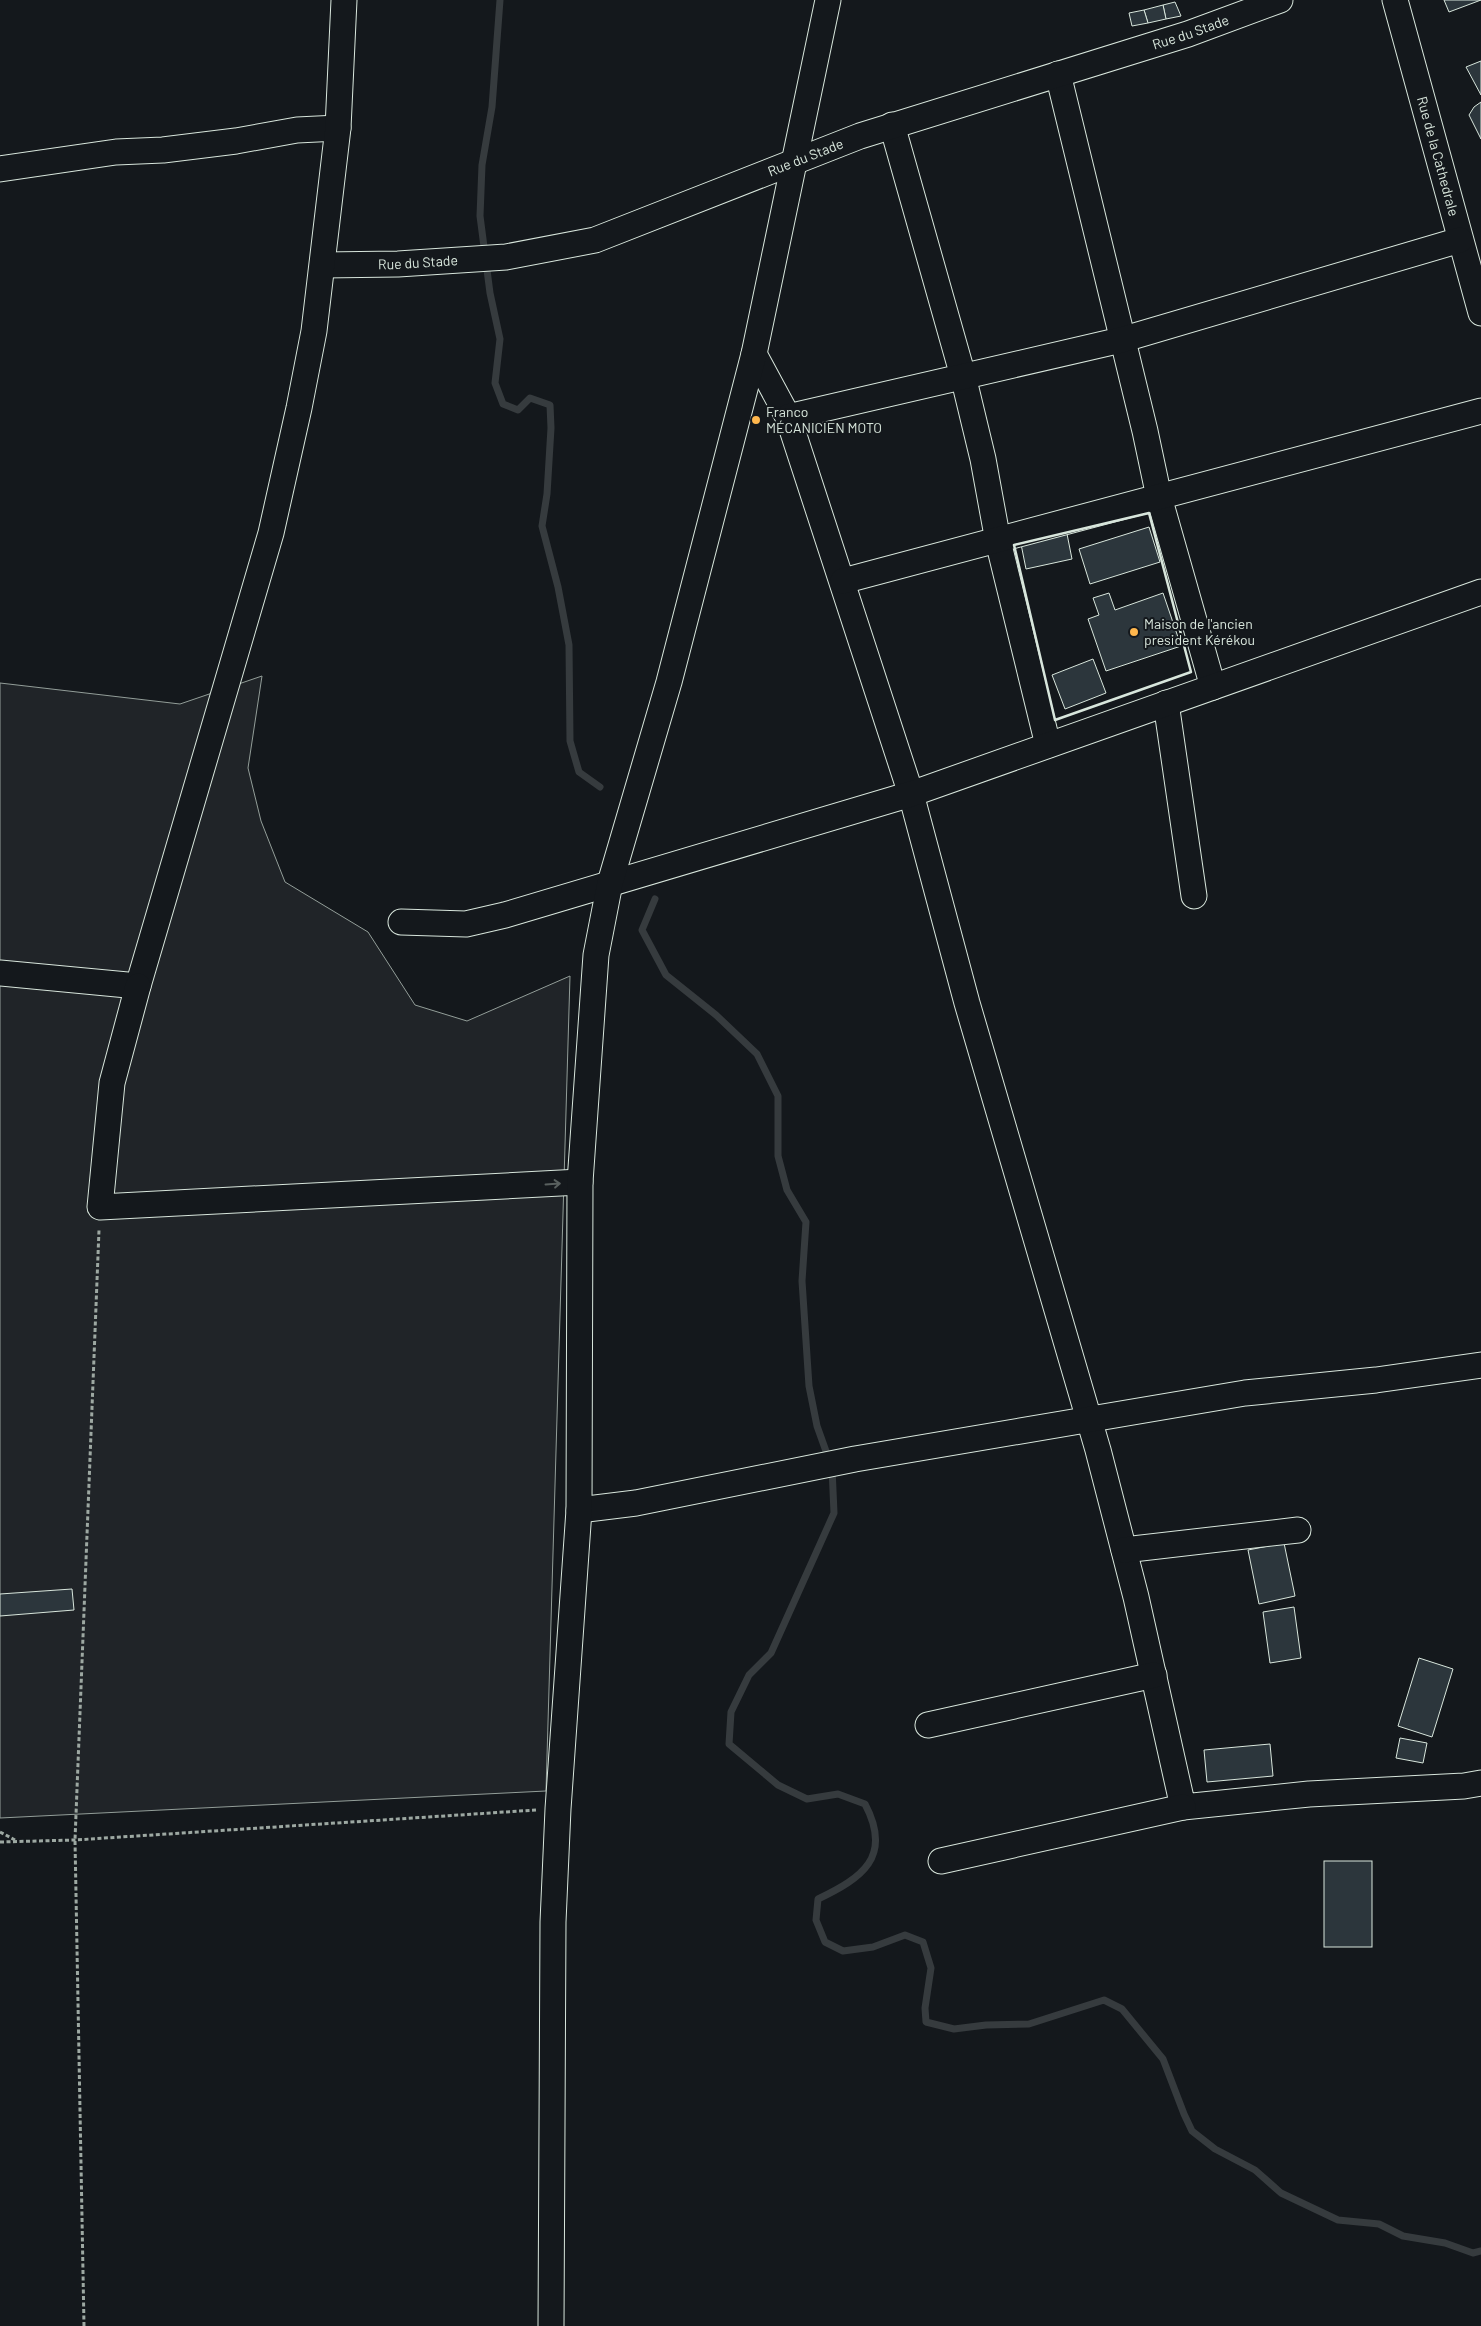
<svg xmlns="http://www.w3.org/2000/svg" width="1481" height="2326" font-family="Barlow,sans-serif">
<rect width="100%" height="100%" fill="#14181c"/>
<path fill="#202428" stroke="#939e99" d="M262,676L248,768L261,821L285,882L368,932L415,1005L467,1021L570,976L546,1791L0,1818V683L180,704Z"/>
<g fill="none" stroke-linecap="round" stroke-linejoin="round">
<g stroke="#363b3e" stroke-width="7">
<path d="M500,0L492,107L482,165L480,216L490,293L500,339L495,383L503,404L518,410L530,398L550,405L551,428L547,494L542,526L558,587L569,645L570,741L579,772L600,787"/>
<path d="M655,899L642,930L666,975L716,1015L757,1054L778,1096V1156L787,1190L806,1222L802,1281L809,1386L817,1426L832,1468L834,1513L771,1653L749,1675L731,1712L729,1744L778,1785L807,1799L838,1794L865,1804C893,1857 862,1878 818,1899L816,1920L825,1942L843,1951L873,1947L905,1935L923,1942L931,1968L925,2008L926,2022L954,2029L986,2025L1029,2024L1104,2000L1122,2009L1163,2059L1184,2114L1192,2131L1215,2149L1255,2170L1281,2193L1338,2220L1379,2224L1403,2236L1445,2243L1473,2253L1481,2251"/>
</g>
</g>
<g fill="#2c363c" stroke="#d8e6dc">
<path d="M1444,0H1481L1449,12Z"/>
<path d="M1175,2L1181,16L1166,19L1163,5Z"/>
<path d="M1163,5L1166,19L1148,23L1144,10Z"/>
<path d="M1144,10L1148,23L1132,26L1129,13Z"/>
<path d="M1481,61V95L1466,67Z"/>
<path d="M1481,102V139L1469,115L1474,107Z"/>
<path d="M1149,527L1160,562L1090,584L1079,549Z"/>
<path d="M1067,534L1072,559L1026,569L1021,544Z"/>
<path d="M1109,593L1115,610L1163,593L1181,646L1106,671L1088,619L1099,615L1093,598Z"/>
<path d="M1093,659L1106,693L1065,709L1052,675Z"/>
<path d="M1284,1543L1295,1596L1259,1604L1248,1550Z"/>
<path d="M72,1589L74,1610L0,1616V1594Z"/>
<path d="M1294,1607L1301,1658L1270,1663L1263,1612Z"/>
<path d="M1419,1658L1453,1669L1432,1737L1398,1726Z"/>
<path d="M1400,1738L1427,1743L1423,1763L1396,1758Z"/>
<path d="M1270,1744L1273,1776L1207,1782L1204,1750Z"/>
<rect x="1324" y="1861" width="48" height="86"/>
</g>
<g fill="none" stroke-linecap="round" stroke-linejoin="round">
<g stroke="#d8e6dc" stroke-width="27">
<g id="minor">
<path id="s1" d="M1395,0L1481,313"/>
<path d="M1058,74L1145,431L1159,497L1213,687"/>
<path d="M892,125L963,376L983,459L998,541L1048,745"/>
<path d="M0,169L116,152L163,150L236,141L297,130L338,128"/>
<path id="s2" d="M323,265L398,264L506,257L595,240L860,136L1188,34L1280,0"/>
<path d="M754,354L788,417L911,794L967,1003L1098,1450L1136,1597L1183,1807L1309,1794L1464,1786L1481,1783"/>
<path d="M788,417L1121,340L1460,240"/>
<path d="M843,581L1481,411"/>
<path d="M1166,703L1194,896"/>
<path d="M401,922L466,924L505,915L911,794L1481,592"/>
<path d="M0,973L138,986L271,533L299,408L314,331L338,128L344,0"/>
<path d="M138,986L112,1083L100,1207L580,1182"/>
<path d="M579,1510L636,1503L855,1459L1245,1393L1376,1380L1481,1365"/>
<path d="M1124,1550L1298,1530"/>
<path d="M928,1725L1154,1675"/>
<path d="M941,1861L1183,1807"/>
<path d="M551,2326L553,1922L558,1809L579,1510L580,1182L596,955L610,883L669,682L754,354L828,0"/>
</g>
</g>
<g stroke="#9da8a2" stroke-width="3" stroke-dasharray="4 2.5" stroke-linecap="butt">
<path d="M0,1832L17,1841"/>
<path d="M0,1842L75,1840L536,1810"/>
<path d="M84,2326L75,1840L99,1230"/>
</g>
<use href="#minor" stroke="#14181c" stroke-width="25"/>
<path stroke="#d8e6dc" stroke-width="2.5" d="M1149,513L1191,672L1055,720L1014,545Z"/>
</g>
<defs><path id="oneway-shaft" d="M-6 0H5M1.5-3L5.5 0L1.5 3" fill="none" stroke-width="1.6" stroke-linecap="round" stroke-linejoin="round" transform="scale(1.25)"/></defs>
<use stroke="#59605f" href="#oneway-shaft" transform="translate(553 1184) rotate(-4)"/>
<g fill="#ffb74d" stroke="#14181c" stroke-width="2">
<circle cx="756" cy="420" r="5"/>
<circle cx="1134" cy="632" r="5"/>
</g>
<g text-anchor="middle" stroke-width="4" stroke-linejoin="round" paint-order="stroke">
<g font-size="14" fill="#d8e6dc" stroke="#14181c">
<text dy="5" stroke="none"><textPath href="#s2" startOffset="905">Rue du Stade</textPath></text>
<text dy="5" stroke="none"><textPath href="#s2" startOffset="500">Rue du Stade</textPath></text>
<text dy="5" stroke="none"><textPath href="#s1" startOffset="162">Rue de la Cathedrale</textPath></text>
<text dy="5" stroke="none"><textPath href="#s2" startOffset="95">Rue du Stade</textPath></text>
</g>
<g font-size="14" fill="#d8e6dc" stroke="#14181c" text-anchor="start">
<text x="766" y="417">Franco<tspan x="766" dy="16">MÉCANICIEN MOTO</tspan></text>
<text x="1144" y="629">Maison de l'ancien<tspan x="1144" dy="16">president Kérékou</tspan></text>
</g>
</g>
</svg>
